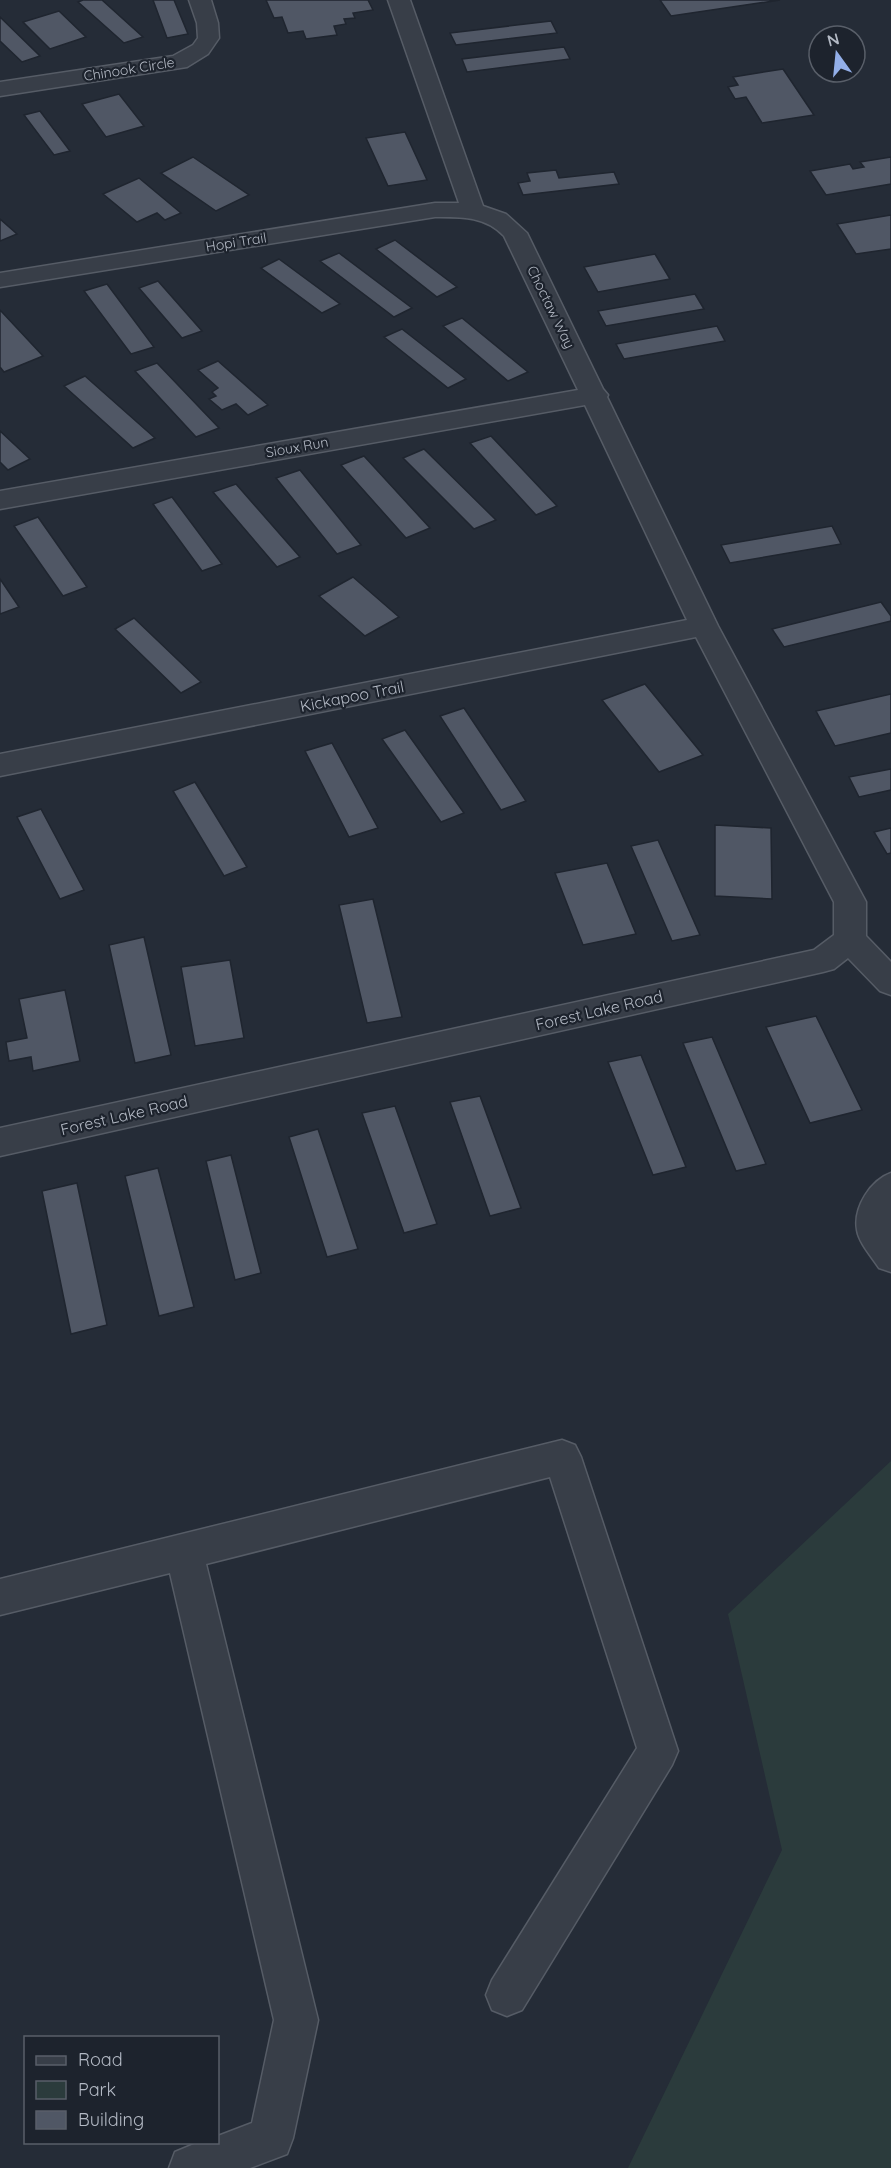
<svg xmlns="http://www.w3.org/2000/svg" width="891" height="2168" font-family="Quicksand,sans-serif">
<rect width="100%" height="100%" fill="#252c37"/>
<path fill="#2b3b3c" d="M891,1461V2168H628L782,1850L728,1614Z"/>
<g fill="#505765" stroke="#1f252f" stroke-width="1.5">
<path d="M83,0H102L143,37L124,43L78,2Z"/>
<path d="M153,0H174L188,34L167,38Z"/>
<path d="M266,0H368L373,10L353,13L355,18L344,19L346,24L334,26L337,35L306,39L303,31L288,33L282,17L274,18Z"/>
<path d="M660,0H780L671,16Z"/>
<path d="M59,11L86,37L50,49L23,22Z"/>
<path d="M0,17L40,56L22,62L0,41Z"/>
<path d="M551,21L557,33L456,45L450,33Z"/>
<path d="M564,47L570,59L467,72L462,59Z"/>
<path d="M783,69L814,115L762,123L746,97L735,99L728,87L738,85L733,77Z"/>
<path d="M119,94L144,126L106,137L82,104Z"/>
<path d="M40,111L70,151L54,155L24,115Z"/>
<path d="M405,132L427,180L388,186L366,138Z"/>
<path d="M193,157L249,195L216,211L161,173Z"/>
<path d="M891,157V184L826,195L810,171L850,164L853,169L864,167L860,162Z"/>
<path d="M556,170L559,178L614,172L619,184L523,195L518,183L530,181L527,173Z"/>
<path d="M139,178L181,213L165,220L157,213L137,222L103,194Z"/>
<path d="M891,215V249L856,254L837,224Z"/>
<path d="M0,219L17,234L0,241Z"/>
<path d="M395,240L457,287L437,297L376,249Z"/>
<path d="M339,253L412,308L394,317L320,261Z"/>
<path d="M655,254L670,279L598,292L584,267Z"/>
<path d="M279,259L340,304L322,313L261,268Z"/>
<path d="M158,281L202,331L182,338L139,288Z"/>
<path d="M107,284L154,347L131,354L84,291Z"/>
<path d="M695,294L704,309L606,326L598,311Z"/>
<path d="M0,311V310L43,356L4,372L0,367Z"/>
<path d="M462,318L528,372L508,381L443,326Z"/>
<path d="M717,326L725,341L624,359L616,344Z"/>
<path d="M402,329L466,379L448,388L384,337Z"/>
<path d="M218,361L268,405L248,415L236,404L222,410L209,399L216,396L212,392L218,388L198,370Z"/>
<path d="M157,363L219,428L196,437L135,371Z"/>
<path d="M85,376L155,438L133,448L64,386Z"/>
<path d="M0,431L30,459L8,470L0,462Z"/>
<path d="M491,436L557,506L536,515L470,443Z"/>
<path d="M424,449L496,520L474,529L403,458Z"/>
<path d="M364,456L430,528L406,538L341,465Z"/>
<path d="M300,470L361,545L337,554L276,478Z"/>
<path d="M236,484L300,557L277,567L213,492Z"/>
<path d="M172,497L222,564L202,571L153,504Z"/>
<path d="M38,517L87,587L63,596L14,526Z"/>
<path d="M832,526L841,544L730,563L721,545Z"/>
<path d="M353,577L399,617L365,636L319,596Z"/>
<path d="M0,579L19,607L0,614Z"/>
<path d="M881,602L891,616V621L784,647L772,629Z"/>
<path d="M134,618L201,682L181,693L115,629Z"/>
<path d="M645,684L703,755L659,772L602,700Z"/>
<path d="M891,694V733L835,746L816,711Z"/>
<path d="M464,708L526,801L501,810L440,716Z"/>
<path d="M405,730L464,813L441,822L382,739Z"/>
<path d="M332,743L378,828L349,837L305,751Z"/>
<path d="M891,769V790L859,797L849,777Z"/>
<path d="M195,782L247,867L224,876L173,791Z"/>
<path d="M41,809L84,890L60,899L17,817Z"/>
<path d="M715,825L771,828L772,899L715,896Z"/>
<path d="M891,828V853L887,854L874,832Z"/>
<path d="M658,840L700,935L672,941L631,846Z"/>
<path d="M607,863L636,934L583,945L555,873Z"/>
<path d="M373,899L402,1017L367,1023L339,905Z"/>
<path d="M144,937L171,1055L135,1063L109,945Z"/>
<path d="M230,960L244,1038L195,1046L181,967Z"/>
<path d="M65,990L80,1061L33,1071L31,1057L9,1061L6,1042L27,1038L19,999Z"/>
<path d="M816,1016L862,1110L810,1123L766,1027Z"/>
<path d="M712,1037L766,1164L736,1171L683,1043Z"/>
<path d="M641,1055L686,1167L653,1175L608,1062Z"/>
<path d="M480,1096L521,1208L490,1216L450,1102Z"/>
<path d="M395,1106L437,1224L404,1233L362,1113Z"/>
<path d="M318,1129L358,1249L327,1257L289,1137Z"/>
<path d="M231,1155L261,1273L235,1280L206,1161Z"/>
<path d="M158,1168L194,1307L159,1316L125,1176Z"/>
<path d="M77,1183L107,1325L71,1334L42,1191Z"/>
</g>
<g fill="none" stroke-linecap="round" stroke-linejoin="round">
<g stroke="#565c66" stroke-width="3">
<g id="minor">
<path d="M189,0H211L218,23L219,38L208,54L187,67L0,96V82L173,56L193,45L198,38L197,23Z"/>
<path d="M388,0H410L483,206L506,214L527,233L603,389L608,395L607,397L718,626L866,902V936L891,962V995L880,991L848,958L834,969L823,972L0,1156V1128L814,950L834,935V902L696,637L0,776V754L687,620L585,405L0,509V491L578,390L504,236C485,216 461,217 435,217L0,287V273L435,203H459Z"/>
<path d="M891,1173V1272L879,1268C872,1257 859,1243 857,1230C853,1207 871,1180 891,1173Z"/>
<path d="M562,1440L575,1445L581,1457L678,1751L672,1765L522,2010L507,2016L492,2010L486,1995L492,1980L637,1748L550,1477L206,1564L318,2020L293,2138L287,2154L250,2168H169L175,2152L199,2142H218V2136L252,2123L274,2020L170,1573L0,1615V1579Z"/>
</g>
</g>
<use href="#minor" fill="#383e48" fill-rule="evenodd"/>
</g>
<g text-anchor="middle" stroke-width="4.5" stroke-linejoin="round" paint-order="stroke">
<g font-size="14" fill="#b3b9c4" stroke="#1d232d">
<text transform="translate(129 69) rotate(-9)" y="5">Chinook Circle</text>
<text transform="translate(236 242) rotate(-9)" y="5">Hopi Trail</text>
<text transform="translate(551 307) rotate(64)" y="5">Choctaw Way</text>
<text transform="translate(297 447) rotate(-10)" y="5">Sioux Run</text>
</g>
<g font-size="16" fill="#b3b9c4" stroke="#1d232d">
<text transform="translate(352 696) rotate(-11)" y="6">Kickapoo Trail</text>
<text transform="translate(599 1010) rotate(-13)" y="6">Forest Lake Road</text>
<text transform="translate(124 1115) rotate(-13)" y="6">Forest Lake Road</text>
</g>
</g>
<rect x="24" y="2036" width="195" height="108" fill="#1d232d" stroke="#595f69" stroke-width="1.5"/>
<rect x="36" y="2056" width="30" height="9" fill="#383e48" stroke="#595f69" stroke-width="1.5"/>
<text x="78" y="2066" font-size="18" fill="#b3b9c4">Road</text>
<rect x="36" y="2081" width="30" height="18" fill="#2b3b3c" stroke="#595f69" stroke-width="1.5"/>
<text x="78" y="2096" font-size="18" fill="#b3b9c4">Park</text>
<rect x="36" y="2111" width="30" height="18" fill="#505765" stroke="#595f69" stroke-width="1.5"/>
<text x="78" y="2126" font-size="18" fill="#b3b9c4">Building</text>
<g transform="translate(837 54) rotate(345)"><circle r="28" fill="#1d232d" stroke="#595f69" stroke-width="1.5"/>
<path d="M0-4.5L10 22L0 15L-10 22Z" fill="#93afe9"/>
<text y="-9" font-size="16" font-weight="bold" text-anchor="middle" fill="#b3b9c4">N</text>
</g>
</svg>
